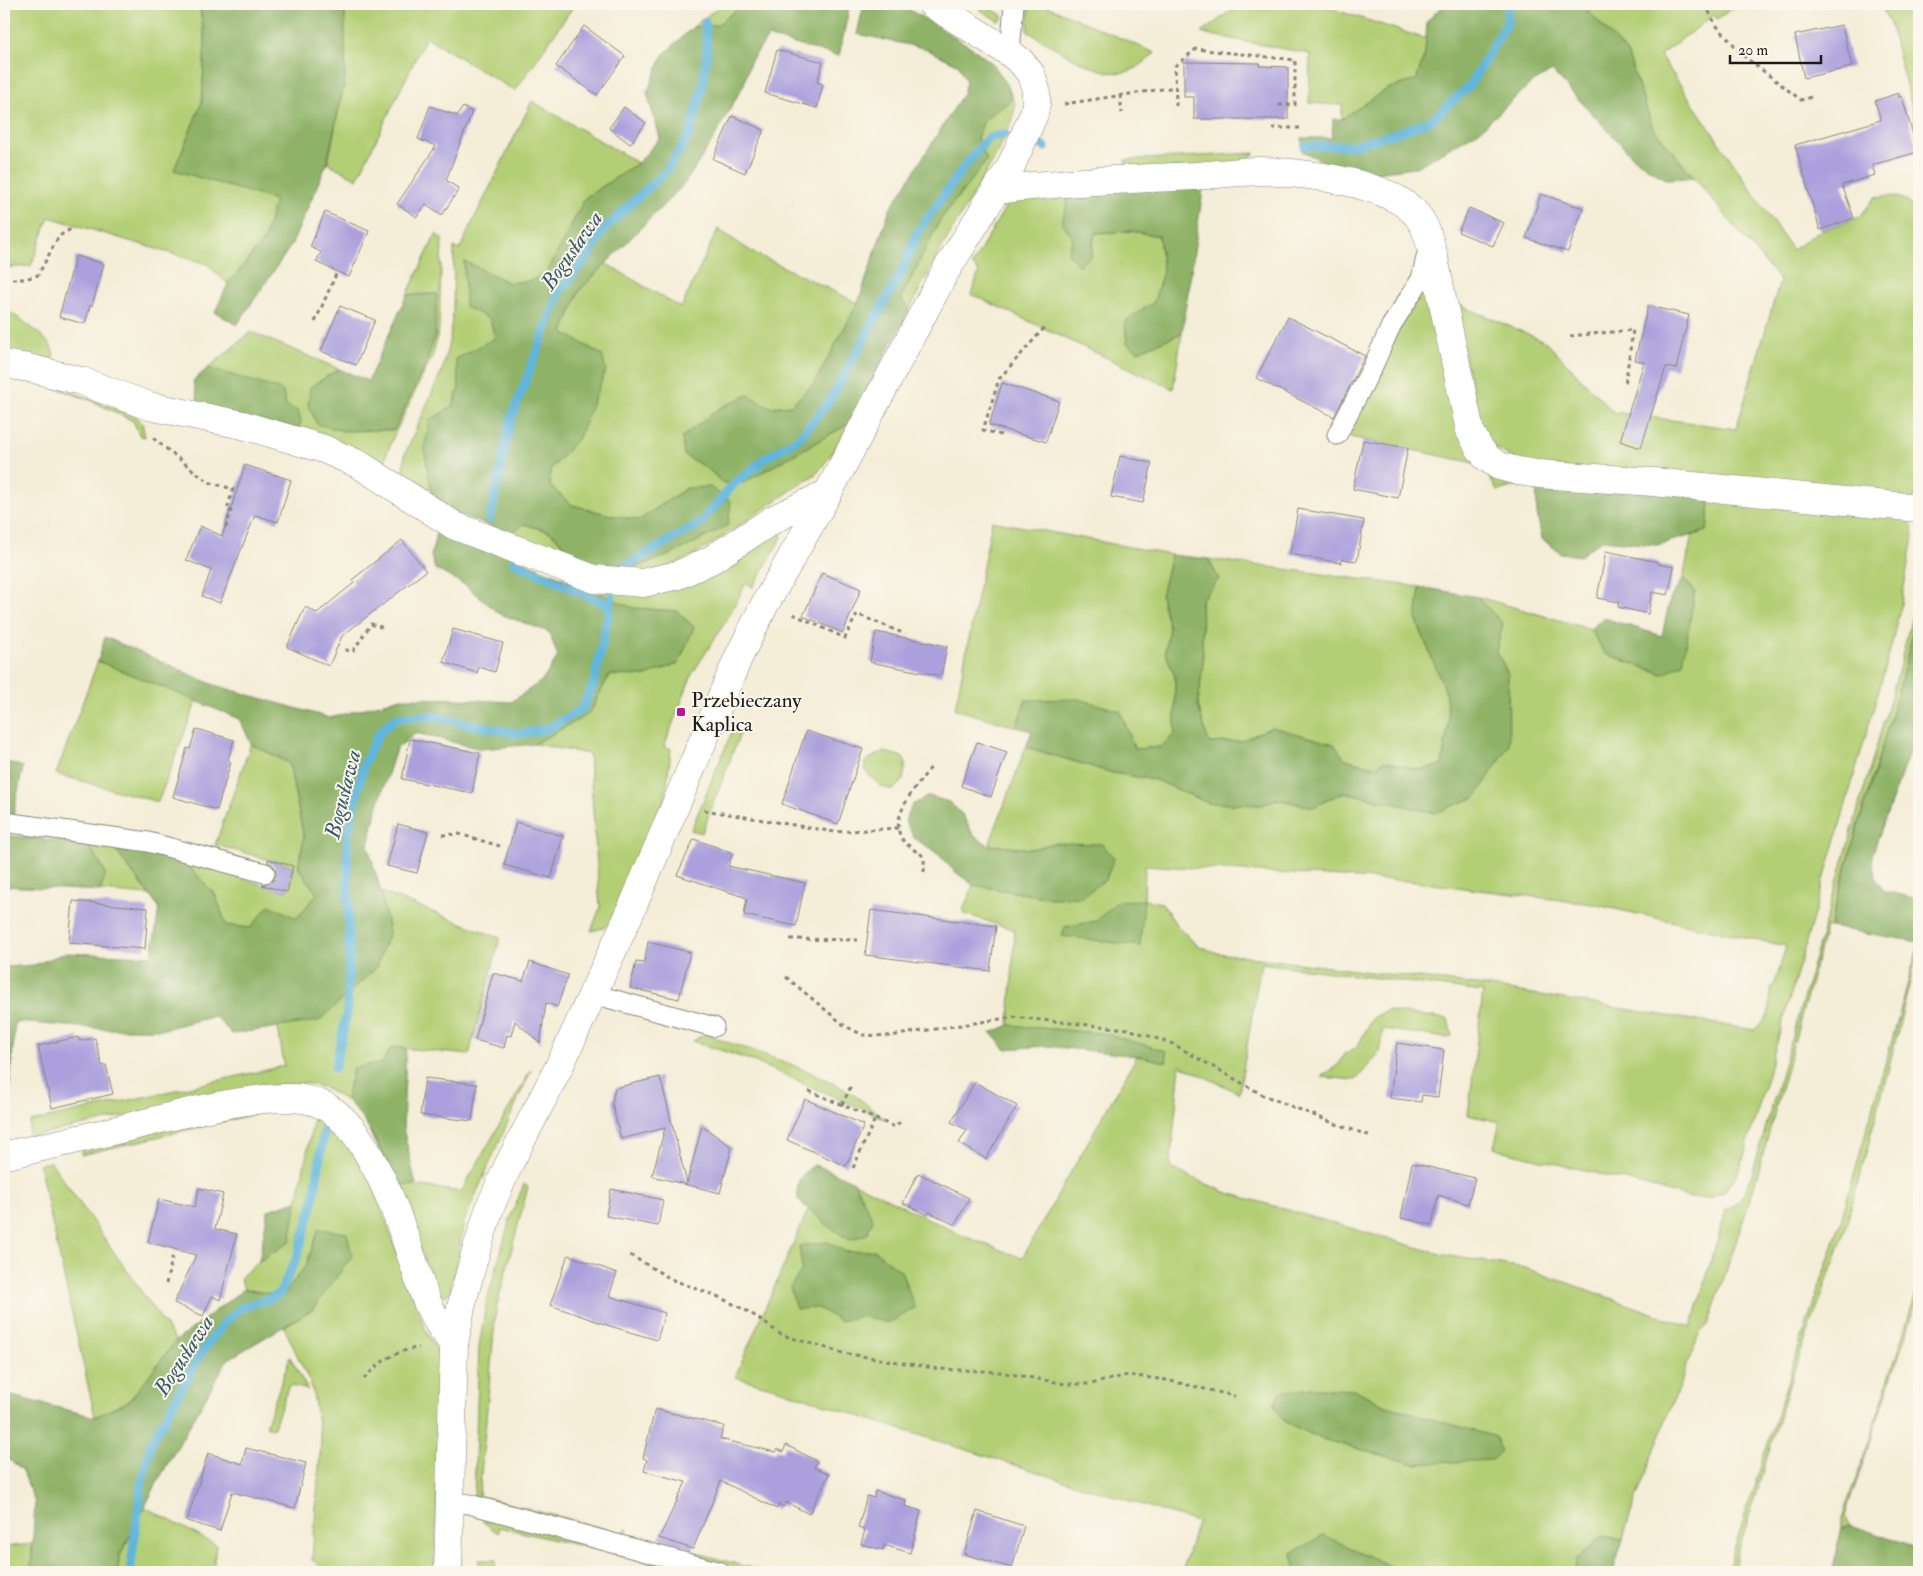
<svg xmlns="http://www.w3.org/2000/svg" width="1923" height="1576" font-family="'IM FELL Double Pica',serif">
<rect width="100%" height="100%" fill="#fbf7ec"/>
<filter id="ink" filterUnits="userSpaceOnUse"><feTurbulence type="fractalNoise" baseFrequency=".02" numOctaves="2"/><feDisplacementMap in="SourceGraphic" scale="10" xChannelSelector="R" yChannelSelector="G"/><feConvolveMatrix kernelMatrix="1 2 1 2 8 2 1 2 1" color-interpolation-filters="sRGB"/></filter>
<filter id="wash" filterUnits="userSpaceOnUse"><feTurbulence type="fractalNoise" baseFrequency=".0096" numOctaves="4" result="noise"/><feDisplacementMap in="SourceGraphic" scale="20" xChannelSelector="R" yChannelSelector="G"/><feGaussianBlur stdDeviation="1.12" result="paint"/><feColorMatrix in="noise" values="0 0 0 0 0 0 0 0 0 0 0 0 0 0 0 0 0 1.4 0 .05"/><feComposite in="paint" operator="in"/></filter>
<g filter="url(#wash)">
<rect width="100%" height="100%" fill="#f4edd7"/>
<g fill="#b3cf75" stroke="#687648" fill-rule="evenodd">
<path d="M4,4H199L205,40L202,102L174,170L275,200L264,240L228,284L207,264L49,217L31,266L4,268Z"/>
<path d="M344,4H575L515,91L426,37L357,179L328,163L345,79Z"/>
<path d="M722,4H786V8L771,14L740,7L717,25L693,27Z"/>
<path d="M971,4H982L1002,15V19L998,21Z"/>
<path d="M1029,4H1042L1155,53C1146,61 1137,70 1125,72C1097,78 1053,45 1028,32Z"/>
<path d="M1247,4H1317L1426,39L1425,54L1417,80L1387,89L1342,119V105L1309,103L1310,54L1201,33L1233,9Z"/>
<path d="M1582,4H1739L1717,19L1714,15L1660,55L1792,250L1818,232L1860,217L1875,197C1896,194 1908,197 1919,216V462L1915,499L1522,464L1483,440L1453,302L1546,342L1613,412L1736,429L1780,281L1653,128L1627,53Z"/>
<path d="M1880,4H1919V135L1890,24Z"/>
<path d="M1007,84L1015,104L1013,119L995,157L938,254L909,310L901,298L940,220L987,160L977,138L984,120L1011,100Z"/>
<path d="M532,101L638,163L585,198L547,273L530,281L509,283L464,261L490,319L495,338L457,359L459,388L453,406L437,506L402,481L405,454L443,368L450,338L453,309L454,247L459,250Z"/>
<path d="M1255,153L1244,163L1128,171L1125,160Z"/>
<path d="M1071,190L1091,256L1095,233L1131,231L1159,236L1163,271L1154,302L1125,322L1127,343L1138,351L1182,333L1173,389L971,294L979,272L972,265L1010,199Z"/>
<path d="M718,229L752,252L858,303L814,384L791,405L770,408H720L682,437L684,455L707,468L723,483L849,424L831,455L817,473L698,553L665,568L605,574L511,534L524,524L550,532L582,563L687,488L639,520L610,515L572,505L550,486L551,469L579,437L602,355L563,332L579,291L605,263L681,308Z"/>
<path d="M436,234L442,239L439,328L433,355L395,433L387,453L383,469L296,431L208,368L251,332L339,369L310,387L343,431L437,294L407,295Z"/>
<path d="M1425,282L1462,431L1520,479L1516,486L1497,491L1489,476L1475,463L1350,437L1352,426L1393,337Z"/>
<path d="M4,309C15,315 48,337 52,349C55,354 53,358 52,364L4,354Z"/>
<path d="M20,373L136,416L142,423L145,437L140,436L133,421L88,399L46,385Z"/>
<path d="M1711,495L1906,518L1912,525L1913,537L1900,609L1889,655L1741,1167L1726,1191L1712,1197L1691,1198L1633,1182L1504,1151L1494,1147L1500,1122L1468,1115L1483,992L1261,963L1239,1093L1180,1065L1170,1168L1225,1192L1444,1255L1525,1268L1692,1327L1726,1210C1745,1199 1746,1191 1753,1171L1899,669L1919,587C1919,633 1902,679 1889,723C1868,791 1847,859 1830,927H1826L1752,1194L1708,1325L1699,1334L1631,1512L1623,1539L1602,1536L1576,1560L1575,1572H1403L1383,1564L1292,1553L1296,1572H1182L1197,1522L868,1419L782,1390L735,1377L826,1169L966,1237L1022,1258L1137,1056L1166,1062L1107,1034L1009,1025L1015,930L962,913L973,885L1051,898L1055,843L1032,849L989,845L1026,747L1113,773L1156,780L1208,803L1262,805L1276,799L1313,807L1344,792L1435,813L1508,674L1496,650L1503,624L1478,597L1590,629L1605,654L1663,674L1695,591L1683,578L1692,536L1707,531ZM1145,865L1408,881L1592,904L1786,946L1775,984L1770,988C1771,1008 1771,1017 1754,1030L1484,986L1217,953L1197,945L1177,926L1162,903L1144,900ZM1118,902L1140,946L1065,927L1097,921ZM1356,1390L1383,1405L1495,1437L1451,1461L1415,1464L1322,1439L1285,1422Z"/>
<path d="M992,521L1171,555L1161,596L1169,628L1165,651L1175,677V734L1161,747L1135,749L1120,711L1026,700L1016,727L955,709Z"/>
<path d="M781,531L782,537L753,587L746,583L728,618L692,674L664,746L671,749L665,800L611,921L604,928L591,931L600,908L589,754L534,744L590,713L609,675L646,676L677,611L633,608L595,593L619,592L774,532Z"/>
<path d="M1208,559L1420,587L1416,619L1445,690L1449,720L1442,765L1419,770L1384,761L1375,767L1345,759L1272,727L1241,741L1209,743L1198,705L1203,663L1201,600L1219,579Z"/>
<path d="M98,661L197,700L158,802L56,774Z"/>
<path d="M733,729L741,731L702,833L691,830Z"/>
<path d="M251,744L289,763L304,839L298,867L317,894L297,918L251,929L226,925L216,896L184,861L287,892L293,866L215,845Z"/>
<path d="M883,751L902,757L906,763L903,780L893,790L880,786L865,771V762Z"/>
<path d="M88,844L145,852L116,851L149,895L100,891L106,873Z"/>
<path d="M381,892L500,938L469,1055L392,1047L382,1063L354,1068L346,1100L323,1087L304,1083L288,1084L248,1090L28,1137L30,1122L284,1066L278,1027L319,1020L389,932Z"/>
<path d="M1919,944L1885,1083L1843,1237L1790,1382L1732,1572H1727L1784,1392L1840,1224Z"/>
<path d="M1387,1011L1448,1019L1452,1036L1446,1038L1383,1029L1379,1053L1356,1080L1321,1077L1339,1064L1344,1054L1357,1047L1373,1017Z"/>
<path d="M704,1034C754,1052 817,1069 861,1100C869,1106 877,1113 885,1119L753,1061L693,1041Z"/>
<path d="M531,1070L464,1221L458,1256L450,1292L445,1296L439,1294L369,1130L400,1185H416L461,1192Z"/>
<path d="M267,1111L81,1155L83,1149L241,1112Z"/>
<path d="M314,1117L333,1126L368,1173L426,1331L440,1356L435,1572H331L312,1560L321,1442L312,1387L284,1327L313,1309L319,1229L306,1266L283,1297L244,1289L240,1278L259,1261L289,1242Z"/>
<path d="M51,1162L176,1341L129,1401L95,1417L39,1164Z"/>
<path d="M524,1184L528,1187L496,1309L479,1496L622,1533L628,1528L623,1539L474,1499L479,1347L486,1304L510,1219Z"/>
<path d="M1919,1284V1291L1913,1314L1845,1516L1851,1525L1842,1528V1518L1873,1429Z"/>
<path d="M290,1357L308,1390L289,1385L273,1429L266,1426Z"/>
<path d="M145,1507L216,1545L213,1572H118L119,1558Z"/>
<path d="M482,1521H499L692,1572L499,1527L498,1533Z"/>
<path d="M655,1541L765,1572H744L654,1547Z"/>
<path d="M32,1544L31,1572H4V1547Z"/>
<path d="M479,1560H496L495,1572H479Z"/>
</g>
<g fill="#8eb266" stroke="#556741">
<path d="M199,4H344L345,8V79L327,163L292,244L237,325L215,312L228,284L264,240L275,200L174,170L202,102L205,40Z"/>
<path d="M786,4H850L839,56L768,37L750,62L744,84L714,138L685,183L579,291L563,332L602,355L606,370L579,437L551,469L550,486L572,505L610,515L639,520L687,488L710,487L731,502L728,525C688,546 630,583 584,563C570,557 562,539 550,532C542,528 532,527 524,524L511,534L437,506L431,490L424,447L430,420L453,406L459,388L456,359L495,338L490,319L465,307L464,261L509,283L530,281L547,273L585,198L638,163L660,138L647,93L663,55L693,27L717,25L740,7L771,14L786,8Z"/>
<path d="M864,4H900L971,47L993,64L1007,84L1011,100L984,120L977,138L987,160L940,220L901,298L909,310L849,424L743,483H723L707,468L684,455L682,437L720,408L748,395L770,407L791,405L814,384L858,303L889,211L963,94L966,81L959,65L924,48L857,34Z"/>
<path d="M1445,4H1582L1627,53L1653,128L1694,178L1665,179L1634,158L1552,71L1530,84L1479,131L1416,167L1352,175L1302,151V138H1332L1333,119H1342L1387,89L1416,80L1425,54L1427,21Z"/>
<path d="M1204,183L1182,333L1138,351L1127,343L1125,321L1154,302L1163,271L1159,236L1131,231L1095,233L1091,256L1078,266L1068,252L1073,238L1062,222L1071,190Z"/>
<path d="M437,294L435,336L426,364L394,430L343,431L317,424L308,405L310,387L339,369L368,381L407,295Z"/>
<path d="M208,368L282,390L286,405L299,412L301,423L296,431L209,409L198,401L193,381Z"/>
<path d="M1536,481L1711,495L1707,531L1657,545L1601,540L1580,556L1561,553L1542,539L1537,513Z"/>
<path d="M438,525L633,608L677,611L694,627L679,663L646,676L609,675L590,713L534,744L481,749L416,733L396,749L377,808L368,846L381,892L389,932L376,968L319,1021L232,1034L215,1016L164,1029H106L15,1022L8,1106L4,1121V967L34,965L65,953L152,956L159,907L116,851L145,852L184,861L216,896L226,925L251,928L269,905L297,918L317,894L298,867L304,839L289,763L251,744L240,719L98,661L105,637L214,685L330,718L401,698L457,699L511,702L543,680L558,656L549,632L500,614L465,585L435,569L431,556Z"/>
<path d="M1171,555L1208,559L1219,579L1201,600L1203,663L1198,705L1209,743L1241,741L1272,727L1334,744L1345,759L1375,767L1384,761L1419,770L1442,765L1449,720L1445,690L1416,619L1420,587L1478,597L1503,624L1496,650L1508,674L1509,745L1476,797L1435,813L1344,792L1313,807L1276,799L1262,805L1208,803L1156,780L1113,773L1026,747L1032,731L1016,727L1026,700L1079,699L1120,711L1135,749L1161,747L1175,734V677L1165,651L1169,628L1161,596Z"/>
<path d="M1683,578L1695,591L1683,663L1663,674L1605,654L1590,629L1604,618L1662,636L1670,599Z"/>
<path d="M1919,603V725L1872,855L1875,877L1884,891L1919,899V942L1830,927C1857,819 1897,713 1919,603Z"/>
<path d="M4,761L23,767L13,816L4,813Z"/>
<path d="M929,796L949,802L962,814L974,836L989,845L1032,849L1055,843L1102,844L1114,858L1106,879L1082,897L1051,898L973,885L953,870L938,854L914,838L905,821L912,805Z"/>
<path d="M4,835L88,844L106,873L100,891L4,886Z"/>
<path d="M1144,900L1140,946L1062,936L1065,927L1096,921L1118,901Z"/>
<path d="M1009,1025L1107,1034L1166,1051L1167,1062L1137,1056L1047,1046L1005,1049L991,1033Z"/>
<path d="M392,1047L406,1049L403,1128L416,1185H400C385,1159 369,1120 346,1100L353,1068L382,1063Z"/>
<path d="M814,1165L826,1169L854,1182L873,1220L867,1234L850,1240L831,1228L798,1200C796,1180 799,1177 814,1165Z"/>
<path d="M297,1201L290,1242L259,1261L268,1210Z"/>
<path d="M319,1229L347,1233L352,1256L313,1309L227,1360L159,1479L119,1557L118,1572H31L35,1503L22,1469L4,1456V1394L95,1417L129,1401L176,1341L244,1289L283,1296L306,1265Z"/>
<path d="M827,1242L846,1252L874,1250L901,1271L915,1308L888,1323L862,1316L840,1321L818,1308L796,1309L790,1287L802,1270L799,1246Z"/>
<path d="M1311,1388L1356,1390L1383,1405L1496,1437L1501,1451L1492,1460L1415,1464L1322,1439L1285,1422L1274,1405L1281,1392Z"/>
<path d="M1851,1525L1919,1549V1572H1831L1842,1528Z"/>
<path d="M1323,1535L1403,1572H1296L1292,1553Z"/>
<path d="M1602,1536L1623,1539L1613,1572H1575L1576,1560Z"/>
</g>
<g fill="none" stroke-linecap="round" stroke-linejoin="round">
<g stroke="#5eb5db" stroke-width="9">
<path d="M1037,143L1045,147"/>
<path d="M1305,146L1355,145L1393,134L1432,120L1470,85L1507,23L1508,4"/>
<path d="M490,519L511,419L560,291L591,252L605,228L666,171L690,134L702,88L707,52L705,22"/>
<path d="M513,562L610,606"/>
<path d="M617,571L700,523L735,483L767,457L799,438L831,399L902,271L918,231L963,168L988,138L1005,134"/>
<path d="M335,1068L347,1012L349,956L347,838L364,763L379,733L395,718L429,716L519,734L547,729L582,709L594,683L612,596"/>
<path d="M130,1572L142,1482L151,1443L202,1352L224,1323L242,1307L269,1299L280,1293L297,1257L313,1204L324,1131"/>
</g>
</g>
<g id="blocks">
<g fill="#aba0dd">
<path d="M1842,25L1852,67L1804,78L1795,35Z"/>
<path d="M584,26L625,56L597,95L556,66Z"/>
<path d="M777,50L823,62L817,82L823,84L817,108L765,93Z"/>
<path d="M1184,62L1260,63L1259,66L1288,67V119H1194V97H1184Z"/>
<path d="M1898,93L1899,97H1902L1918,152L1872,165L1875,175L1842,185L1854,218L1820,230L1795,145L1881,120L1875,101Z"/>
<path d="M430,106L457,116L463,107L472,112L446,180L459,189L442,215L426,204L417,217L397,204L436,146L418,139Z"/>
<path d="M624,107L646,123L630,144L609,128Z"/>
<path d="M732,116L764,130L745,173L713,159Z"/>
<path d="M1541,194L1583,208L1568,252L1526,238Z"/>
<path d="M1469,208L1504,223L1493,246L1458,232Z"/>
<path d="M325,212L369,231L349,277L316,262L321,252L310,247Z"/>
<path d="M76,256L104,264L92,306L90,305L85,324L59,317Z"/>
<path d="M340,306L375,320L356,365L321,351Z"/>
<path d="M1648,306L1689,315L1676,369L1666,367L1641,448L1620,441L1644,362L1635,360Z"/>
<path d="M1288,317L1365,356L1334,417L1256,378Z"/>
<path d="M1002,383L1059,401L1046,442L989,425Z"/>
<path d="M1363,440L1408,448L1398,498L1353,489Z"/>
<path d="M1120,456L1152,463L1143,503L1111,497Z"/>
<path d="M245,465L291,480L278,522L255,515L220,603L202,596L211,570L186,560L200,526L222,536Z"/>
<path d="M1298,509L1364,520L1357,561L1342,559L1341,563L1290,554Z"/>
<path d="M402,540L426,571L342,636L329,666L287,647L305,607L317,613L354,583L352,580Z"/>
<path d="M1606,551L1658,562V564L1674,567L1668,595L1652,592L1648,614L1618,607L1619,602L1597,598Z"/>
<path d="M822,573L861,589L843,633L803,616Z"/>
<path d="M453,629L503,643L495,672L479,667L477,673L443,662Z"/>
<path d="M876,632L947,646L941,676L870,662Z"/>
<path d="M196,729L234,740L228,760L231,762L217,810L173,797L187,748L190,749Z"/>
<path d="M806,731L863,749L838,824L782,804Z"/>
<path d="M410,739L480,753L472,793L402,779Z"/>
<path d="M977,742L1007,752L991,797L961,786Z"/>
<path d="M516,822L563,836L551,878L504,865Z"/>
<path d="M398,824L428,832L417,873L387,866Z"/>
<path d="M694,839L733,853L728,866L805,883L796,926L744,915L747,898L677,875Z"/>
<path d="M268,859L293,866L287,892L262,885L273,881L276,875V870L273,865L268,862Z"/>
<path d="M73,901L148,908L145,949L69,943Z"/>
<path d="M871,910L996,926L990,971L865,955Z"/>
<path d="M648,942L690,952L679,999L630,988L636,962L644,963Z"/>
<path d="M530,962L568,975L557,1007L546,1003L540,1043L515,1021L511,1036L507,1035L504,1048L475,1040L493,973L523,981Z"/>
<path d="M78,1037L79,1041L95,1038L102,1066L106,1065L113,1094L52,1108L38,1046Z"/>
<path d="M1397,1043L1444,1050L1438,1097L1422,1095L1421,1102L1390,1098Z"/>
<path d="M660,1077L687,1183L702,1126L732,1147L720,1193L652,1176L665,1128L621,1139L612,1103L615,1088Z"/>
<path d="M425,1078L477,1084L472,1121L420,1115Z"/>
<path d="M975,1082L1017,1106L986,1159L959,1143L967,1130L951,1122Z"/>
<path d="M805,1099L864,1125L846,1166L787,1140Z"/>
<path d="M1412,1163L1475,1178L1468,1204L1438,1195L1432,1225L1401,1218Z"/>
<path d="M918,1173L969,1198L955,1225L929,1212L928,1215L903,1203Z"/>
<path d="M199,1188L223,1194L215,1229L237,1234L220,1300L212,1296L203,1316L174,1303L196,1255L148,1242L159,1199L195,1207Z"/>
<path d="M611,1189L663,1200L658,1226L606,1216Z"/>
<path d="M568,1255L617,1273L609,1296L665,1313L657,1340L610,1326L550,1305Z"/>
<path d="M655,1409L724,1426L720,1439L775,1452L777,1449L783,1452L786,1445L817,1461L814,1467L829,1474L809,1514L786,1502L784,1507L779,1504L777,1509L721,1481L693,1549L659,1538L686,1482L644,1471L647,1460L643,1458Z"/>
<path d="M246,1448L306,1463L295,1508L232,1492L220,1531L187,1521L208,1453L242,1464Z"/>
<path d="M875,1491L906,1500L905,1506L921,1511L910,1553L884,1545L883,1550L861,1544L865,1530L858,1528L867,1496L874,1498Z"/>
<path d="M977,1511L1024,1526L1012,1568L964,1554Z"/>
</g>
</g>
</g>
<g filter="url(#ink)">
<use href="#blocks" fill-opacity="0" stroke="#88847a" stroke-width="1"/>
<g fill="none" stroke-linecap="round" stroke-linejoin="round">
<g stroke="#88847a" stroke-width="21">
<g id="service">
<path d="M1010,53L1014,4"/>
<path d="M1337,435L1373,366L1391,326L1421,279L1428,249"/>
<path d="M4,822L148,842L265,873"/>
<path d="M593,994L714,1027"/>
<path d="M450,1501L469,1504L720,1572"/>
</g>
</g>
<g stroke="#88847a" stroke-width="29">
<g id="minor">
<path d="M995,190C1062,182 1128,179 1195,176C1223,174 1250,169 1278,172C1319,175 1403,185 1423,224C1432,241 1438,278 1442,298C1451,342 1461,387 1470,431L1478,446L1486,457L1499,466L1518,471L1538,474L1653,482L1907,507H1916L1919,504"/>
<path d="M4,364L29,368L81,381L149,406L243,425L324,449L360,465L455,526L594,579L643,583L678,575L711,560L774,519L828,493"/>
<path d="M4,1154H11C49,1146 87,1137 125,1128C170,1117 277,1086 318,1103C350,1116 367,1150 382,1180C394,1205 403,1231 412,1258C418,1276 423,1297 433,1314C439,1325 447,1335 454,1345"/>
<path d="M448,1572L454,1345L461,1307L474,1258L490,1207L509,1164L559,1067L629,915L739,656L765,604L828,493L945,272L1010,168L1034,114L1036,104V90L1031,74L1022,63L1010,53L932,4"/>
</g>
</g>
<g stroke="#88847a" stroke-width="3" stroke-dasharray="4 4" stroke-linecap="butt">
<path d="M1705,4L1716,25L1745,57L1801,100L1815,96"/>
<path d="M1120,95L1122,113"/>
<path d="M1064,104L1176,87"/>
<path d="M1176,106L1175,66L1196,49L1295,60V105H1277"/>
<path d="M1272,128H1303"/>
<path d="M4,279H25L38,275L59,236L71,229"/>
<path d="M315,322L337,272"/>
<path d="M1570,336L1633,330L1625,385"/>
<path d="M1001,435L983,430L999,379L1045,327"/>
<path d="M153,438L208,482L233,489L227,510L231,511L224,532"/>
<path d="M793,614L845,638L857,614L905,634"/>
<path d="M345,650L353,651L371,624L384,628"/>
<path d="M704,810L835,832L899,828"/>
<path d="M442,835L459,834L500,846"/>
<path d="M924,872C925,850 923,858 909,846C880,825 918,784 932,766"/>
<path d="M790,939L861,940"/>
<path d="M786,977L845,1026L863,1035L890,1036L1013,1017L1128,1029L1173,1044L1263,1095L1336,1124L1371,1136"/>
<path d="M809,1091L895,1127L901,1121"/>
<path d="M842,1105L852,1084"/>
<path d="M853,1168L875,1119"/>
<path d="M630,1255L673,1280L719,1297L749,1312L782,1335L843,1353L940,1369L1000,1372L1066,1384H1091L1128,1375L1166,1380L1235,1396"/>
<path d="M166,1284L173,1254"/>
<path d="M364,1379C379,1362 396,1350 419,1348"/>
</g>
<use href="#service" stroke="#fff" stroke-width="19"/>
<use href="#minor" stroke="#fff" stroke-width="28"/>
</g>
</g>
<rect fill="#b5179e" stroke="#fbf7ec" stroke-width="2" x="676" y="707" width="10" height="10" rx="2.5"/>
<g text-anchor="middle" stroke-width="4" stroke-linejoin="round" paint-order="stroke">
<g font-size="21" fill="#1c1c1c" stroke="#fbf7ec" text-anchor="start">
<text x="691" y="707">Przebieczany<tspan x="691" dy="24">Kaplica</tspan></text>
</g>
<g font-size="22" font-style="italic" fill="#365968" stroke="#fbf7ec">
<text transform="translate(571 250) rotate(-55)" y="8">Bogusława</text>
<text transform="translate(342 794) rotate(-76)" y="8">Bogusława</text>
<text transform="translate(183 1355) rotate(-57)" y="8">Bogusława</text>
</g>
</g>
<rect width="1923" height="1576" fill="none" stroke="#fbf7ec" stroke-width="20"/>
<path d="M1730 55v8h91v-8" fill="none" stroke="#1c1c1c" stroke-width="2.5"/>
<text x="1738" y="55" font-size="15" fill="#1c1c1c" stroke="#fbf7ec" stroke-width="4" paint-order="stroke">20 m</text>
</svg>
